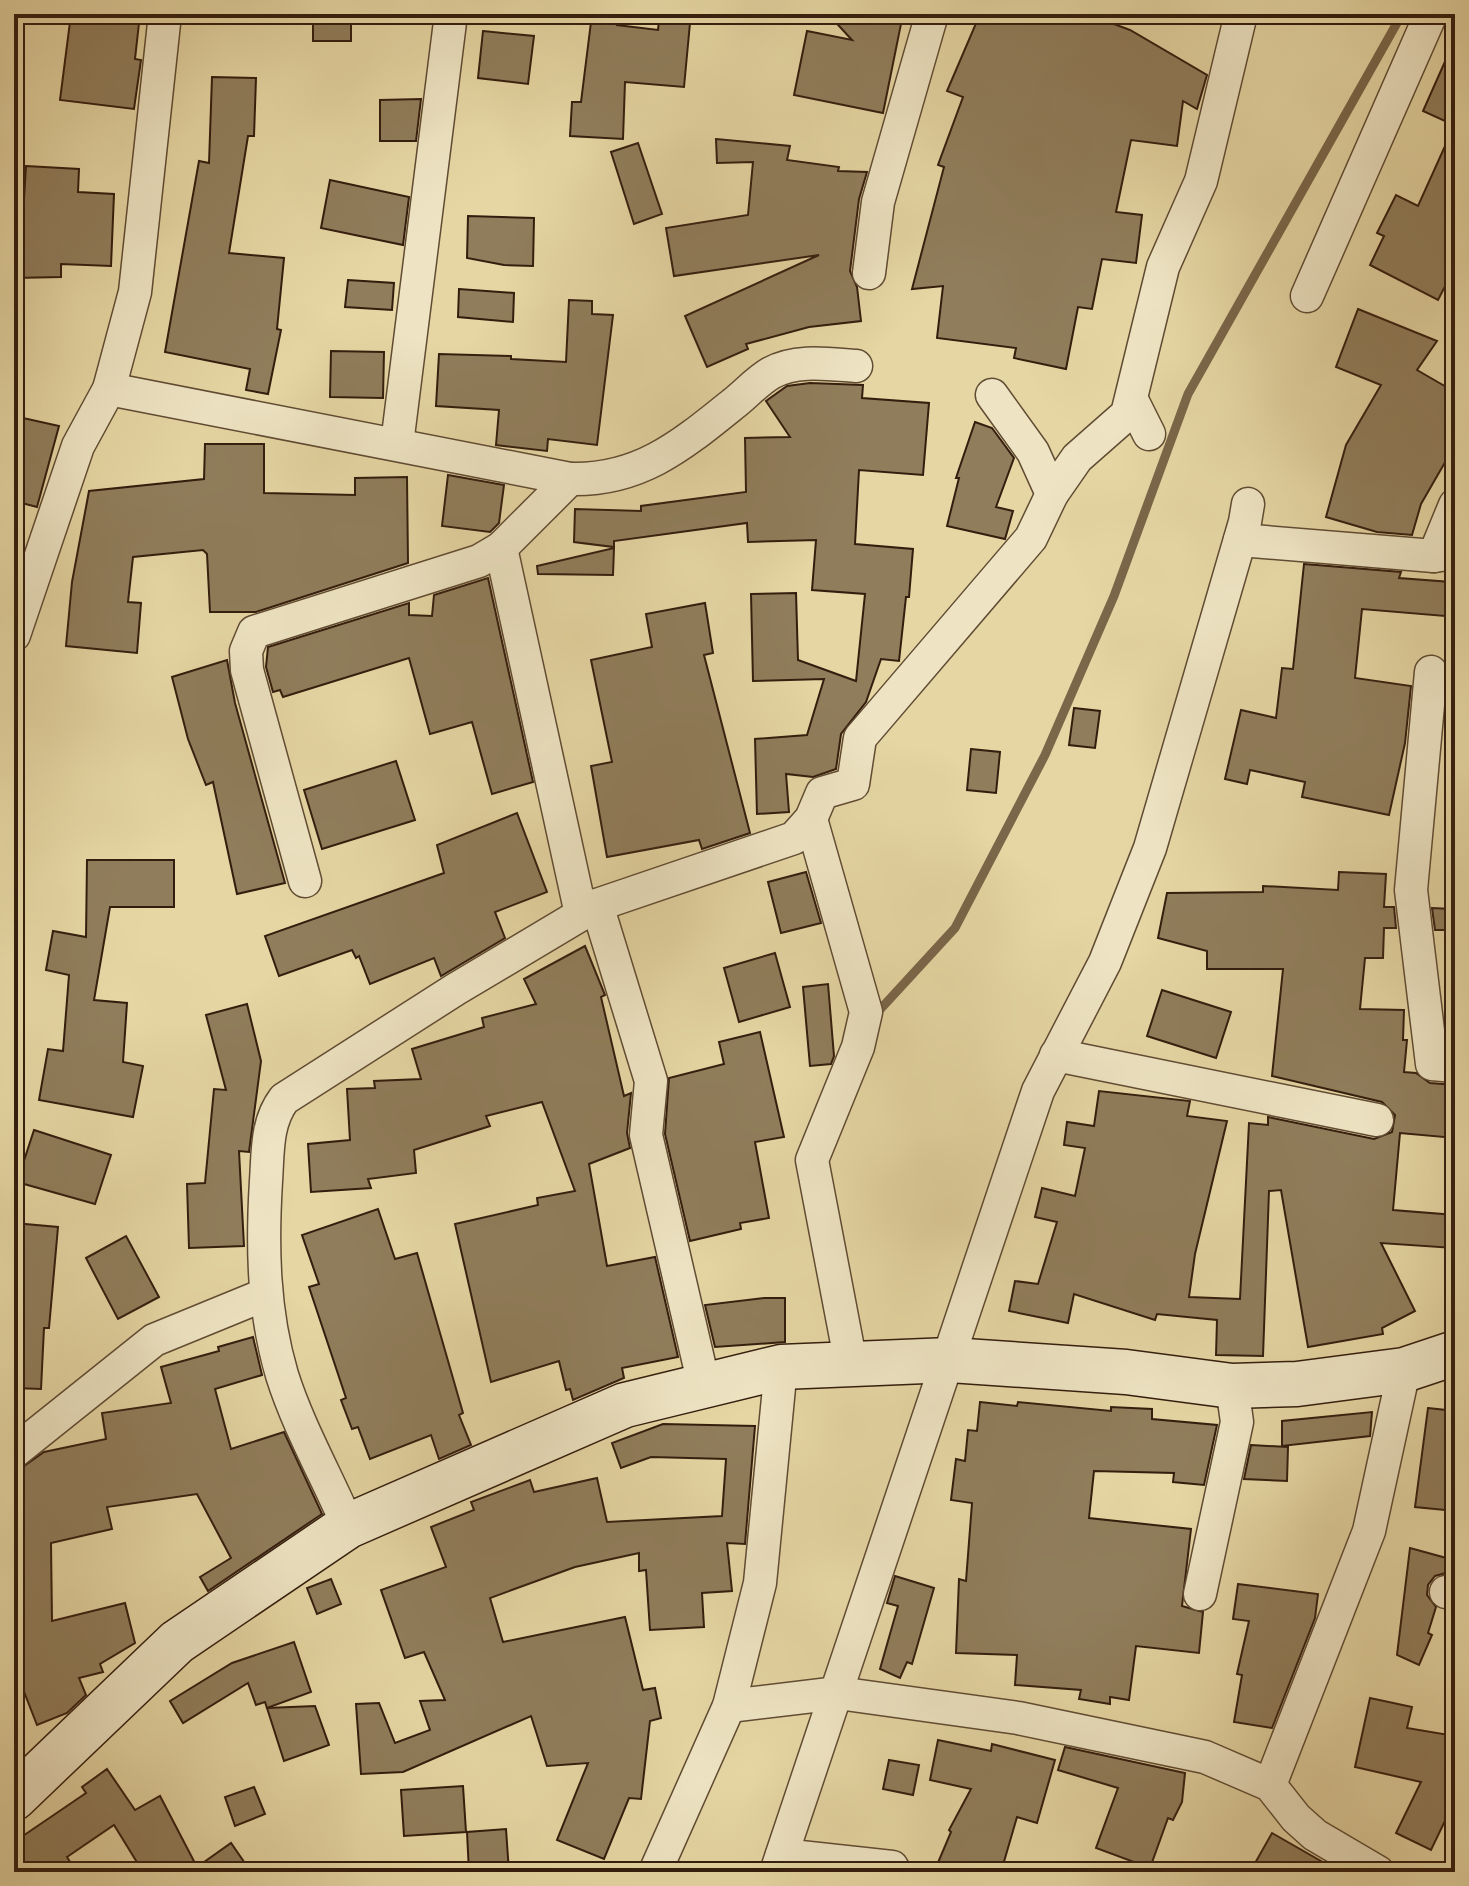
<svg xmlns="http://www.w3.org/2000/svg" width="1469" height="1886" font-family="Cardo,serif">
<rect width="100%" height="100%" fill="#e5d6a3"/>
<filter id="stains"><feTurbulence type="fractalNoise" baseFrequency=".0025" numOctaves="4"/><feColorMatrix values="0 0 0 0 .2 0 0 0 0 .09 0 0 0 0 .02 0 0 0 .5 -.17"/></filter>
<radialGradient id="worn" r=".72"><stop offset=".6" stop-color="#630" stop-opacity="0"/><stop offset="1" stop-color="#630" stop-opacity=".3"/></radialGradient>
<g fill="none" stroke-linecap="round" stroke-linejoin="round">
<path stroke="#7a6649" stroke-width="9" d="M875,1015L955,928L1045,755L1114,596L1188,394L1402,14"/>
</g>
<g fill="#907d5b" stroke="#341d0e" stroke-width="2">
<path d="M71,14H140L135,59L141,60L134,109L60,100Z"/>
<rect x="313" y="14" width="38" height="27"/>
<path d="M592,14H616L617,25L658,30L659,20L690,23L684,87L625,82L623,139L570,136L572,102H581Z"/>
<path d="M828,14H903L883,113L794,95L807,31L852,40Z"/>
<path d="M980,14H1087L1130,30L1207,75L1197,109L1183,101L1177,146L1131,140L1116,212L1142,215L1136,263L1102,259L1092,309L1078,307L1066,369L1014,358L1016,348L937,338L943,286L912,289L944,167L938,165L963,97L947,91Z"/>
<path d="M483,31L534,36L528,84L478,78Z"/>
<path d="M1455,39V103L1447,122L1423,111Z"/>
<path d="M212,77L256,78L254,136H248L229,253L284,258L277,329L281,330L268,394L246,390L250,369L165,352L199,161L209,163Z"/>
<path d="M421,99L416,141H380V100Z"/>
<path d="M1455,124V267L1438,300L1370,265L1384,236L1377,233L1396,195L1418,206Z"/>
<path d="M716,139L790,146L787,160L839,167L838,171L867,172L859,199L850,271L857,287L861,321L809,327L746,344L748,349L707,367L685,316L819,255L674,276L666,228L748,215L753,162L717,163Z"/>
<path d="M638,143L662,214L634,224L611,152Z"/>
<path d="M26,166L79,169L78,192L114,194L111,266L61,264V277L14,278V248H21Z"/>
<path d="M330,180L409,197L403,245L321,228Z"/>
<path d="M468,216L534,218L533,266L504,265L467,258Z"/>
<path d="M348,280L394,283L392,310L345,307Z"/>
<path d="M459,289L514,293L513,322L458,317Z"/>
<path d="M569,300L592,301V314L613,315L597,445L548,439L547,451L496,445L499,410L436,406L439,354L511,356V359L566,362Z"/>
<path d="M1358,309L1437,341L1417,370L1455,392V445L1421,504L1412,535L1377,532L1326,517L1346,445L1381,385L1336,367Z"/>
<path d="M331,351L384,352L383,398L330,397Z"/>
<path d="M810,383L863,385L862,398L929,403L923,475L859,470L855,544L913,549L909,597H906L899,661L881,659L866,702L841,734L836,769L813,777L786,774L789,812L757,814L755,739L807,735L824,679L753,681L751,594L796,593L798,660L856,681L865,594L812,590L816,540L748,542L747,523L614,541V547L574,542L575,509L641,511V506L746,492L745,438L790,437L766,401L787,386Z"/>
<path d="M14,416L59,426L37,507L14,501Z"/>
<path d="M975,422L992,428L1014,458L996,507L1013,511L1005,539L947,526L959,478H956Z"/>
<path d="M205,444H264V493L355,495V478L407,477L408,563L256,612H210L207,554L203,550L133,557L128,602L141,603L137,653L66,646L72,582L89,491L204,479Z"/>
<path d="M448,475L504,485L499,523L490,532L442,526Z"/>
<path d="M614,548L613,575L538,574L537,566Z"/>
<path d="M1304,564L1401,572L1399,578L1451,582L1445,616L1362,609L1355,678L1411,686L1405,743L1389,815L1302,797L1305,782L1250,770L1247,784L1225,779L1241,710L1276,718L1282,668L1293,669Z"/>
<path d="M488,578L533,782L492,794L472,722L430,734L409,658L283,697L280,690L273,692L266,667L268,647L409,603V615L432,616L434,595Z"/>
<path d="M705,603L713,653L704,655L750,833L702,849L699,840L607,857L591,766L612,762L591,660L652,647L646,614Z"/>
<path d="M227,660L235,703L285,883L237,894L213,782L206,785L188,739L172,677Z"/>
<path d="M1074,708L1100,711L1095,748L1069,745Z"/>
<path d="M971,749L1000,752L996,793L967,790Z"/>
<path d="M396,761L415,820L322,849L304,790Z"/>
<path d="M517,813L547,892L495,912L505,938L441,976L434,958L370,984L359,956L356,958L352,950L279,976L265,936L444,873L437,845Z"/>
<path d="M87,860H174V907H110L94,1000L127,1003L123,1062L143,1066L133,1117L39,1100L48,1049L63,1051L69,975L46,970L53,931L86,937Z"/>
<path d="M806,872L821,923L781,933L768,882Z"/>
<path d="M1339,872L1386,874L1384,907H1394L1396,928H1384L1383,958H1365L1360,1009L1404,1010L1403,1040H1407L1404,1072L1416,1073L1430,1083L1455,1085V1138L1400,1133L1393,1210L1455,1215L1454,1248L1381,1243L1415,1311L1382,1328L1383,1334L1308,1347L1281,1190L1269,1191L1263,1356L1216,1355L1217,1320L1157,1314L1155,1320L1074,1294L1068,1323L1009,1311L1015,1281L1038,1284L1057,1222L1035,1217L1042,1188L1075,1196L1085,1148L1064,1145L1067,1122L1094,1126L1099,1091L1190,1101L1187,1116L1227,1121L1195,1254L1189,1297L1240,1299L1249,1123L1268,1125V1117L1374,1139L1392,1132L1395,1115L1382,1102L1272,1076L1283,969H1207V951L1158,938L1167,893L1263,892V886L1338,890Z"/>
<path d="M1432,908L1452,909L1451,930H1435Z"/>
<path d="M585,946L605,995L601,997L624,1096L631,1093L627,1133L630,1148L589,1164L607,1266L655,1257L678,1357L622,1368L624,1378L573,1400L570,1389L566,1390L559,1361L491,1382L455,1224L538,1205L537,1198L575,1191L542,1102L486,1116L490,1126L414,1150L416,1173L368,1179L371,1188L311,1192L308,1144L350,1140L347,1089L375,1088L374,1081L421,1079L412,1049L484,1027L482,1018L536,1004L524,979Z"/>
<path d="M775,953L790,1007L739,1022L724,968Z"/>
<path d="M828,984L834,1056L831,1064L810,1066L803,987Z"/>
<path d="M1162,990L1231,1012L1216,1058L1147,1036Z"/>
<path d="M247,1004L261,1061L249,1152L239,1151L244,1246L189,1248L187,1184L205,1183L214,1089L226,1090L206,1015Z"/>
<path d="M760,1032L784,1137L755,1142L769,1218L740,1223L741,1229L690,1241L665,1134L669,1078L724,1064L719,1042Z"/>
<path d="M34,1130L111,1155L95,1204L17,1182Z"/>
<path d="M378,1209L395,1259L417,1253L463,1413L459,1415L471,1445L439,1459L431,1435L370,1459L358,1427L352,1429L341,1400L346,1398L309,1287L319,1284L302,1235Z"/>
<path d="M14,1223L58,1227L49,1328H44L41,1389L14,1388Z"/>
<path d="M126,1236L159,1297L118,1319L86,1258Z"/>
<path d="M765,1298H785V1342L715,1347L705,1305Z"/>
<path d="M253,1337L262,1375L215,1389L231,1449L284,1432L322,1514L208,1591L200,1577L231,1558L197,1494L107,1507L112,1529L51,1543L52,1621L125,1603L135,1643L100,1664L103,1672L79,1678L86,1695L67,1713L37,1725L14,1666L17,1471L44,1452L106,1439L102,1413L171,1403L161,1367L219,1351L218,1347Z"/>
<path d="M980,1402L1017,1406L1018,1402L1111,1411V1407L1152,1409V1419L1217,1425L1204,1485L1173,1482L1174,1473L1094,1471L1089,1518L1191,1529L1182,1606L1203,1612L1199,1653L1136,1646L1129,1700L1110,1697V1704L1079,1699L1081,1690L1015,1685L1017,1655L956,1653L959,1579L966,1581L972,1503L951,1500L956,1459L965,1461L968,1430L977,1431Z"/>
<path d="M1428,1408L1455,1411V1511L1415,1507Z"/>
<path d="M1372,1412L1370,1436L1282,1446V1421Z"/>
<path d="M663,1424L755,1426L745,1544L727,1543L732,1591L702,1593L704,1627L650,1630L646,1570L639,1571V1553L575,1567L490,1598L503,1642L625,1617L643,1690L655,1688L661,1718L650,1721L641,1799L629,1798L604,1859L557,1840L588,1763L547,1766L531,1716L403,1772L361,1774L356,1704L379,1703L395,1743L430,1730L420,1701L445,1700L424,1652L405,1658L381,1590L446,1567L431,1527L474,1510L471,1502L530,1480L534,1492L597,1478L607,1522L722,1516L726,1459L651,1457L621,1468L612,1443Z"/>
<path d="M1251,1445L1288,1447L1287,1481L1244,1479Z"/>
<path d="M1410,1548L1450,1559L1446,1573L1435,1576L1428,1585L1427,1595L1436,1607L1428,1633L1432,1635L1419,1665L1397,1655Z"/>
<path d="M895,1576L934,1588L912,1664L907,1662L900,1678L880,1669L898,1606L887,1603Z"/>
<path d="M331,1579L341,1604L317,1614L307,1588Z"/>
<path d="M1238,1584L1318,1594L1315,1618L1272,1728L1234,1722L1242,1675L1237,1674L1249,1621L1233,1619Z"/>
<path d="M294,1642L311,1692L267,1708L265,1702L256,1705L248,1683L183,1723L170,1701L232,1663Z"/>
<path d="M1370,1698L1412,1707L1407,1728L1455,1736V1800L1431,1850L1396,1833L1421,1782L1355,1767Z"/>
<path d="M315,1706L329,1745L284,1761L267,1708Z"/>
<path d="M938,1740L991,1751L992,1744L1055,1760L1037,1823L1017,1817L1001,1872H934L951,1832L949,1830L971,1789L930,1780Z"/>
<path d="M1065,1747L1185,1773L1182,1802L1173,1820L1168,1818L1150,1868L1096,1848L1118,1788L1058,1770Z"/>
<path d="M889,1760L919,1765L913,1795L883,1789Z"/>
<path d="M107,1769L135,1810L160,1796L197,1867L231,1843L251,1872H143L114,1825L67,1857L72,1865L60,1872H29L14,1842L86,1793L82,1787Z"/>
<path d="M463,1786L466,1832L404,1836L401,1790Z"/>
<path d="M254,1787L265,1814L235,1826L225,1797Z"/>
<path d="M506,1829L509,1872H469L467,1832Z"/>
<path d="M1272,1833L1340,1872H1250Z"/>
</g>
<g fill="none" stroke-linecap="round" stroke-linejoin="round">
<g stroke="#604b33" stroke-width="35">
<g id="street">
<path d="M869,273L878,202L932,14"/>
<path d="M1307,296L1431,14"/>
<path d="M109,389L570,479C639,481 681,446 733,404C745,395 757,381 771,373C796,359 828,364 856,366"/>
<path d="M992,395L1033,452L1052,494"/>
<path d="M1133,402L1149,434"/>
<path d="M397,444L451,14"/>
<path d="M1240,540L1434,556L1455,553"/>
<path d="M501,548L581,914"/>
<path d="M1434,556L1455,505"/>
<path d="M14,635L78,446L109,389L135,292L165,14"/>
<path d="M1431,672L1411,890L1432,1064L1455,1066"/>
<path d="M811,819L866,1012L858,1047L812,1160L851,1364"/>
<path d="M305,881L247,670L246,651L254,632L479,561L501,548L570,479"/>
<path d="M597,905L651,1081L646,1135L704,1385"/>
<path d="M1056,1055L1377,1120"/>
<path d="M14,1452L154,1340L264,1295"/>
<path d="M348,1526C327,1477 298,1426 282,1375C263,1311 262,1246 266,1181C268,1152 266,1123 284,1099L456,989L597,905L794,838L811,819L822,793L853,784L860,738L1031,538L1052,494L1077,458L1127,414L1163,267L1201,181L1241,14"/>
<path d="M1446,1592L1455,1591"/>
<path d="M1200,1594L1237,1422L1232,1386"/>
<path d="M729,1706L838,1693L1018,1718L1205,1757L1270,1785L1296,1818L1315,1835L1378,1872"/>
<path d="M1270,1785L1369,1531L1404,1370"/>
<path d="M782,1855L892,1867L895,1872"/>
<path d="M655,1872L729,1706L760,1583L781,1367"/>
<path d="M776,1872L1038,1091L1105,962L1150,848L1245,522L1248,504"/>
</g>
</g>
<g stroke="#341d0e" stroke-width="47">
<path id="secondary" d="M14,1798L177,1642L348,1526L625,1405L781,1367L950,1360L1126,1372L1232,1386L1297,1384L1404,1370L1455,1353"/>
</g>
<use href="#street" stroke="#eee4c3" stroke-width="32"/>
<use href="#secondary" stroke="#eee4c3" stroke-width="44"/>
</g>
<rect width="1469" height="1886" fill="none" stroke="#e5d6a3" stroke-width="48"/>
<rect x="16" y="16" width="1437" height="1854" fill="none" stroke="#341d0e" stroke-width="4"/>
<rect x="24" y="24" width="1421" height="1838" fill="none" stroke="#341d0e" stroke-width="2"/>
<rect width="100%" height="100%" filter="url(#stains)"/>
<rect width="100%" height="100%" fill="url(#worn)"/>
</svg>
